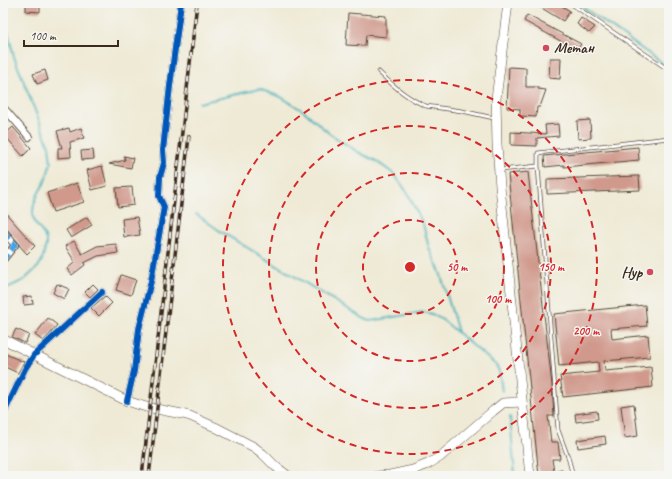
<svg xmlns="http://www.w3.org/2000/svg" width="672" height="479" font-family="Caveat,sans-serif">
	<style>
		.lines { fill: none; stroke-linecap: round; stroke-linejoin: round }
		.stream { stroke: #3daeb6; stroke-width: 2 }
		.building { fill: #d0998c }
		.lane-casing { stroke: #564739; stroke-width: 4.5 }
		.street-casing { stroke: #564739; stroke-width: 8 }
		.secondary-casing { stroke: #564739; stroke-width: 10 }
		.lane { stroke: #fff; stroke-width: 3 }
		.street { stroke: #fff; stroke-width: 6 }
		.secondary { stroke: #fff; stroke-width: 9 }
		.rail-casing { stroke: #3b2a1e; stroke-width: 3.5 }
		.rail { stroke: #f6f6f2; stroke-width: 2; stroke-dasharray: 6; stroke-linecap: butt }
		.quiet { stroke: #3fa3ea; stroke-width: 5; stroke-dasharray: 10 5; stroke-linecap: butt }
		.cycleway-casing { stroke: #f6f6f2; stroke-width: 8 }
		.cycleway { stroke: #0057b8; stroke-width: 6 }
		.ring { fill: none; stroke: #d62828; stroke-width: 2; stroke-dasharray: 7 5 }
		.poi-dot { fill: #d1495b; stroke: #f6f6f2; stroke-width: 1.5 }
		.labels { text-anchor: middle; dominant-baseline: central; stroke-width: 3; stroke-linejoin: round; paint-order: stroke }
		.poi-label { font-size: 16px; font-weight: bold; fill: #3b2a1e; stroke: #f6f6f2; text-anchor: start }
		.centre { fill: #d62828; stroke: #f6f6f2; stroke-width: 2 }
		.ring-label { font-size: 12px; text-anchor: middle; font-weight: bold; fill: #d62828; stroke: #f6f6f2; stroke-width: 3; stroke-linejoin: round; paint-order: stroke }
	</style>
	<rect width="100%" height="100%" fill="#f6f6f2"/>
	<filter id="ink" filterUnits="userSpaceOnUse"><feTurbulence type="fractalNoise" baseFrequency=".025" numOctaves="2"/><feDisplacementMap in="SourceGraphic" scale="8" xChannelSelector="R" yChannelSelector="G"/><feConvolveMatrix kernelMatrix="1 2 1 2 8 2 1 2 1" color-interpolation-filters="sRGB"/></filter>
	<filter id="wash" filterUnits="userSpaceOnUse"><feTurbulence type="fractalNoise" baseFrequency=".012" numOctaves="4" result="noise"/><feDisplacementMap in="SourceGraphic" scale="16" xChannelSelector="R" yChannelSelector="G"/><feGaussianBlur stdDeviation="0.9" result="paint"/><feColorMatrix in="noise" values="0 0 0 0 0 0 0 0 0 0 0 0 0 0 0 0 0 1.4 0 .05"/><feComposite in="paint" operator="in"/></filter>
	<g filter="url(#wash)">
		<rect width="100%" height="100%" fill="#efead5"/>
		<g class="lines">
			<path class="stream" d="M577 3 669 68
				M3 12 14 57 49 146 51 163 44 184 39 192 34 204 33 211V217L36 224 44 235 46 240V245L42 260 38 267 24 280 3 290
				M199 103 259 89 281 97 305 112 330 134 358 152 376 161 394 174 407 192 423 224 429 248 440 272 458 332
				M196 214 220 231 363 318 370 321 424 312 432 314 444 321 496 365 499 371 502 391
				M510 417 515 476"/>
		</g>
		<g id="blocks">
			<path class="building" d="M26 3H40V12L26 11Z
				M542 3H557L570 11 563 21 540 7Z
				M348 13 386 16V37L366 35 365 46 346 45Z
				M527 15 581 44 577 50 524 21Z
				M581 18 595 27 589 33 577 24Z
				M550 58H561L560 79 549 78Z
				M509 67 526 68V87H538V89L546 90 540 107H537L536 117 520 116V109L507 108Z
				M45 70 48 80 37 84 33 74Z
				M590 120 591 138 578 139 577 121Z
				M558 124 559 136 537 138V146L511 145V132L546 134 545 125Z
				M13 127 31 148 23 156 4 135Z
				M69 128 70 132 81 128 84 138 70 142 71 157 58 158V148H62L57 131Z
				M638 147 639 160 564 167V165L545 167 544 156Z
				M93 150 94 159 82 160 81 151Z
				M124 156 133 158 131 168 109 164 125 160Z
				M102 166 107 186 92 190 87 170Z
				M528 172 552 385 554 416H548L551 442H558L560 459H552L554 472 562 470V476H539L508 174Z
				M639 176 640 190 547 194V179Z
				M77 183 84 202 53 212 47 193Z
				M132 187 134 205 118 207 116 188Z
				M3 210 35 246 27 254 19 245 18 242 6 228 3 226Z
				M87 217 92 225 71 238 66 230Z
				M137 217 140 235 124 237 122 219Z
				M74 241 82 254 97 246 116 244 118 253 98 256 84 263 85 265 72 275 67 269 75 262 65 246Z
				M121 275 136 280 131 295 116 290Z
				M57 284 69 289 64 299 53 293Z
				M93 284 98 289 90 297 85 292Z
				M32 296 33 304 24 305 23 297Z
				M105 296 112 303 99 316 91 308Z
				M645 305 647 326 611 329 612 339 648 335 650 357 604 361 605 371 651 367 653 387 563 397 560 376 599 372 598 362 559 366 554 314Z
				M48 318 57 325 50 334 43 341 35 335Z
				M16 329 29 335 25 343 12 337Z
				M3 353 24 362 18 373 3 366Z
				M634 404 638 436 625 438 621 406Z
				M597 411 598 419 576 422 575 414Z
				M605 436 606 444 578 448 577 440Z"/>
		</g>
	</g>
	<g filter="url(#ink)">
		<use href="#blocks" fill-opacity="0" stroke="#564739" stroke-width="1"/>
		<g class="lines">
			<g class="lane-casing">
				<path id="lane" d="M570 3 669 70
					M379 72C392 85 408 99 426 106L462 111 494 118
					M501 170 538 166
					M573 476 568 457 558 430 538 166V153L669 138"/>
			</g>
			<g class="street-casing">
				<path id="street" d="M3 107 29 137
					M3 231 15 245 3 260
					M127 401 134 371 139 329 151 281 164 207 159 196 160 177 164 163 163 150 170 86 181 3
					M3 415 25 369 34 355 102 292"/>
			</g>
			<g class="secondary-casing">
				<path id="secondary" d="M508 3 496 99 497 144 500 187 530 476
					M3 339 127 401 146 407 182 414 190 416 215 427 254 447 263 454 275 466 288 476
					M377 476 390 475 413 470 428 464 440 457 493 411 503 403 522 402"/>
			</g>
			<use href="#lane" class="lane"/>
			<use href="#street" class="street"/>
			<use href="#secondary" class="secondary"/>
			<g class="rail-casing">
				<path id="rail" d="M142 476 197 3
					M149 476 189 136"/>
			</g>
			<use href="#rail" class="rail"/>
			<path class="quiet" d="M3 231 15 245 3 260"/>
			<g class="cycleway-casing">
				<path id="cycleway" d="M127 401 134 371 139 329 151 281 164 207 159 196 160 177 164 163 163 150 170 86 181 3
					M3 415 25 369 34 355 102 292"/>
			</g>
			<use href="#cycleway" class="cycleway"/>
		</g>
	</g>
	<g class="ring">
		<circle cx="410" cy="267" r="47"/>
		<circle cx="410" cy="267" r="94"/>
		<circle cx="410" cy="267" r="141"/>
		<circle cx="410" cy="267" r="187"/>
	</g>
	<g class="poi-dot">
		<circle cx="546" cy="48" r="4"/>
		<circle cx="650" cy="272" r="4"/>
	</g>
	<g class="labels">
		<g class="poi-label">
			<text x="554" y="48">Метан</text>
			<text x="642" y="272" text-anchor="end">Нур</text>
		</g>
	</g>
	<circle cx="410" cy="267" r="6" class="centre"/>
	<g class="ring-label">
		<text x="457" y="271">50 m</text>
		<text x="551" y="271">150 m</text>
		<text x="498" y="303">100 m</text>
		<text x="586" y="335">200 m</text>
	</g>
	<rect width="672" height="479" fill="none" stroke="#f6f6f2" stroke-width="16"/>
	<path d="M24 40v6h94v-6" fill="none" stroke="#3b2a1e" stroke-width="2"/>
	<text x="30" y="40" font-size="12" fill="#3b2a1e" stroke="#f6f6f2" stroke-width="3" paint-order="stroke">100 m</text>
</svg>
